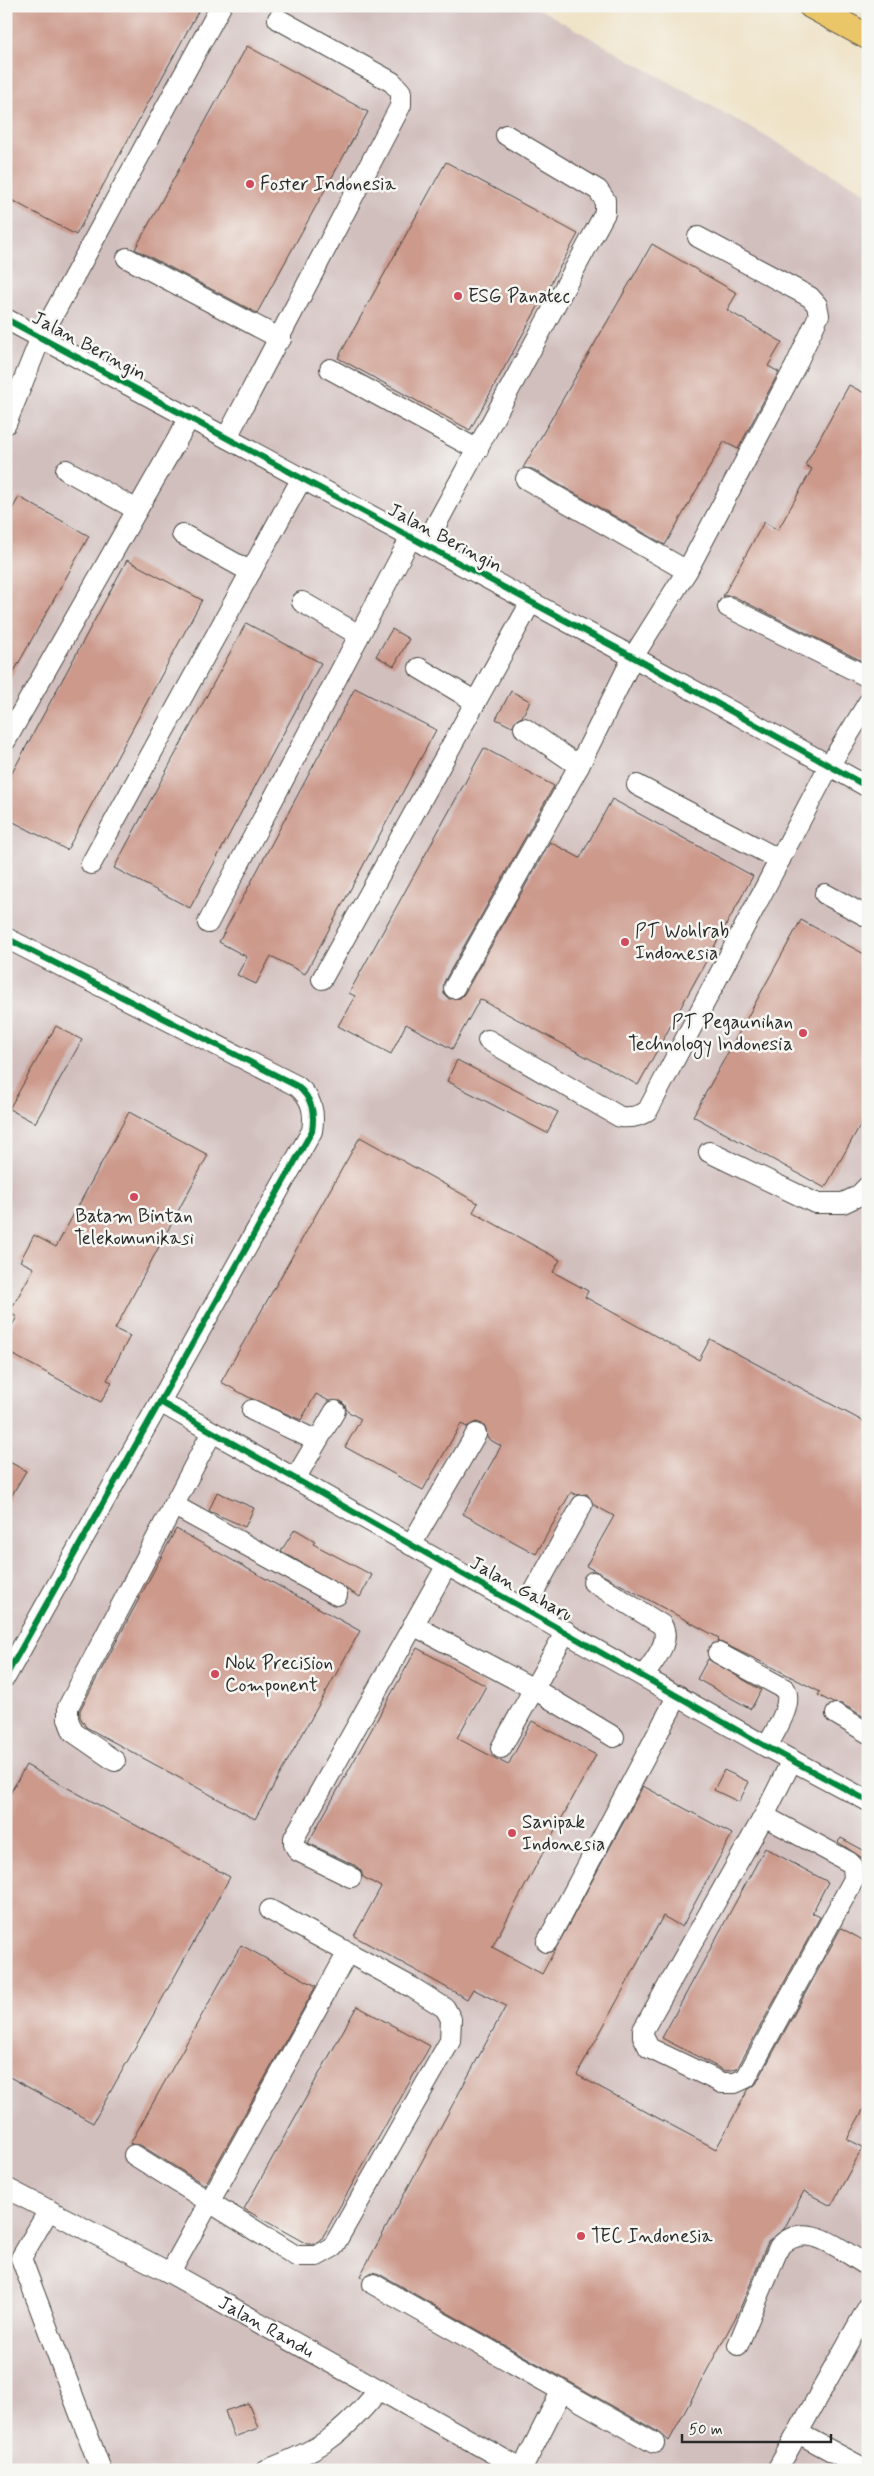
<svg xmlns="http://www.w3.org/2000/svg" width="874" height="2476" font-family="Mynerve,sans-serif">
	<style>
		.industrial { fill: #d1bfbe }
		.building { fill: #cc998b }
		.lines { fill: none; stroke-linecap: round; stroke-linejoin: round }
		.minor-casing { stroke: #484642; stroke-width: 22 }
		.major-casing { stroke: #484642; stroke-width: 27 }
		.minor { stroke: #fff; stroke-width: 20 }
		.major { stroke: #ebc669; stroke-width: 25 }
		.cycleway-casing { stroke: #f6f6f2; stroke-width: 9 }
		.cycleway { stroke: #00873e; stroke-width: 6 }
		.poi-dot { fill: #d1495b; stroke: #f6f6f2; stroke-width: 2 }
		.labels { text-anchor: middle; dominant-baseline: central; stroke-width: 5; stroke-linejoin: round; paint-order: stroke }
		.poi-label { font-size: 19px; fill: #2b2b2b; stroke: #f6f6f2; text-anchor: start }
		.street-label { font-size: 19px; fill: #2b2b2b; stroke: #f6f6f2 }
	</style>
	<rect width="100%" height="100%" fill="#f6f6f2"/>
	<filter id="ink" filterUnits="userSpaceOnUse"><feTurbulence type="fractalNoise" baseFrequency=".02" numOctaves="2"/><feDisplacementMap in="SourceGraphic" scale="10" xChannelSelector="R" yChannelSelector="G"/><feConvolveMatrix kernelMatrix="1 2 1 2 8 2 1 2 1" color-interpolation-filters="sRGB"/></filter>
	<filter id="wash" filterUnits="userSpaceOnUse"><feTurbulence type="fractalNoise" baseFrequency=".0096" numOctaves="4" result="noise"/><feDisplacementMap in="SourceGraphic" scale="20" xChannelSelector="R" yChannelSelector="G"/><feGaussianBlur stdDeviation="1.12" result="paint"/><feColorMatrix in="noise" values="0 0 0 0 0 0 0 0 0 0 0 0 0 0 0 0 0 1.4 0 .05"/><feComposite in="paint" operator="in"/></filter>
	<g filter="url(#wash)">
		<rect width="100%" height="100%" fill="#efe2c6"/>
		<path class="industrial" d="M6 6H534L868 194V2470H6Z"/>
		<g id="blocks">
			<path class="building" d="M6 6H201L76 235 6 197Z
				M247 46 368 112 257 313 135 249Z
				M446 162 578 234 470 430 338 358Z
				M652 244 737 293 727 310 782 342 768 366 779 372 738 449 724 442 665 545 532 469 523 468Z
				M849 385 868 395V664L733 596H723L764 522 778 530 812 469 805 465Z
				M19 497 89 536 6 686V520Z
				M127 560 202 600 67 850 6 818V784Z
				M246 623 321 663 190 908 114 868Z
				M392 629 409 639 394 666 376 656Z
				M355 688 436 730 305 974 271 956 256 984 237 975 247 957 219 942Z
				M511 691 530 701 522 717 515 721 512 727 496 719Z
				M484 748 554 786 444 982V994L449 999 460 998 464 994 550 842 580 858 612 799 753 876 638 1085 480 999 452 1049 406 1024 391 1054 338 1026 355 996 349 993Z
				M801 920 868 956V1111L825 1188 693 1116Z
				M56 1026 82 1040 35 1123 9 1109Z
				M457 1060 558 1112 547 1133 447 1081Z
				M129 1112 208 1155 115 1329 130 1336 107 1380 112 1382 101 1402 6 1351V1335L17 1317 9 1313 34 1268 20 1261 34 1235 56 1247Z
				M360 1137 478 1203 473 1212 560 1260 553 1272 588 1291 585 1297 699 1360 710 1339 868 1424V1719L842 1704 833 1703 818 1695 820 1692 774 1668 718 1641 719 1638 586 1566 614 1516 594 1505 587 1494 576 1495 571 1492 536 1554 463 1514 501 1446 487 1438 486 1429 482 1424 476 1422 467 1427 461 1424 423 1490 345 1447 361 1419 347 1411 345 1405 341 1401H329L316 1394 301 1420 250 1398 221 1382Z
				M6 1460 26 1471 6 1505Z
				M217 1492 254 1508 245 1527 209 1511Z
				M176 1529 360 1631 255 1819 86 1727 80 1717V1710Z
				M295 1529 315 1541 313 1544 372 1575 360 1597 281 1551Z
				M417 1648 486 1686 457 1738 508 1765 532 1721 596 1755 492 1947 542 1974 643 1786 732 1834 682 1927 663 1916 577 2075 716 2149 748 2090 756 2084 841 1928 868 1943V2101L847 2139 863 2147 831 2206 804 2191 784 2229 768 2242 739 2311 669 2441 660 2433 379 2274 372 2272 363 2278 360 2276 506 2006 473 1989 467 1999 354 1936 381 1887 363 1877 361 1871 356 1866 308 1843Z
				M708 1659 761 1690 751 1709 697 1679Z
				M26 1765 230 1877 93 2123 6 2075V1801Z
				M724 1770 749 1782 739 1802 714 1790Z
				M841 1838 865 1851 862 1858 838 1842Z
				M765 1848 828 1882 812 1913 820 1917 737 2069 725 2071 662 2038Z
				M241 1945 316 1986 205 2185 140 2145 130 2144Z
				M357 2006 430 2046 321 2240 314 2244H307L244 2209Z
				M248 2403 258 2428 234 2437 225 2411Z"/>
		</g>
	</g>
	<g filter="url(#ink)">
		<use href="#blocks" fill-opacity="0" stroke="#484642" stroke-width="1"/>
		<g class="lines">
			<g class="minor-casing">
				<g id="minor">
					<path d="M127 258 281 339"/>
					<path d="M6 319 633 657 868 787"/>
					<path d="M330 369 478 450"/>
					<path d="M6 424 41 337 221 6"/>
					<path d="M227 437 401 105V92L392 82 278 19"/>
					<path d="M66 470 137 510"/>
					<path d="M526 479 687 571"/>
					<path d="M182 534 251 572"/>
					<path d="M425 545 605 213V200L598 190 506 135"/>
					<path d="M302 602 359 635"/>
					<path d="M728 607 868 677"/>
					<path d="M419 668 476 702"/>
					<path d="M524 728 579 766"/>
					<path d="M6 740 190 417"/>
					<path d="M637 785 780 860"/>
					<path d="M91 864 302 478"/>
					<path d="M825 894 868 917"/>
					<path d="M208 923 411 537"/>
					<path d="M6 938 297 1086C312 1098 315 1112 312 1131L6 1676"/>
					<path d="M322 979 531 602"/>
					<path d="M454 988 579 766 633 657 687 571 795 367 819 315 817 305 810 297 698 237"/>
					<path d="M488 1040 620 1117C630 1118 640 1117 648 1110L829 766 868 703"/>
					<path d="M709 1152 815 1203H843L858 1196 868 1186"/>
					<path d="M160 1402 767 1747 868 1801"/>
					<path d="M252 1410 317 1441"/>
					<path d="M295 1479 335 1411"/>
					<path d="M173 1505 337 1595"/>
					<path d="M411 1545 476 1434"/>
					<path d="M593 1582 662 1625C672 1642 653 1661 644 1676"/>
					<path d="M525 1608 582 1505"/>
					<path d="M413 1625 534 1689 614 1737"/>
					<path d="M718 1653 785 1689C794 1705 774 1732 767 1747"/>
					<path d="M836 1714 868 1733"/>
					<path d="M501 1748 566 1631"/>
					<path d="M115 1761 73 1732 68 1719V1707L212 1432"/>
					<path d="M764 1816 849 1862 853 1866 854 1879 746 2078 735 2083H722L649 2048 643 2036V2030L764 1816 792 1760"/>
					<path d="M351 1877 298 1851 294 1844V1838L447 1565"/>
					<path d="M547 1942 678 1695"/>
					<path d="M134 2155 296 2256H317L333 2247 450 2041 451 2019 445 2008 413 1988 270 1910"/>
					<path id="s1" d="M6 2188 170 2273 523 2470"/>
					<path d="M49 2210 21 2258 101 2470"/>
					<path d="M170 2273 348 1952"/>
					<path d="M373 2284 654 2443"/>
					<path d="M738 2345 779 2247C807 2218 840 2250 868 2266"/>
					<path d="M798 2433 867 2470"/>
					<path d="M522 2469 561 2392"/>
					<path d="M266 2470C321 2449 341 2436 378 2391"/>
					<path d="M777 2470 868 2307"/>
				</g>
			</g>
			<g class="major-casing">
				<path id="major" d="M811 6 868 37"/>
			</g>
			<use href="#minor" class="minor"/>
			<use href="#major" class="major"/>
			<g class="cycleway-casing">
				<path id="cycleway" d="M6 319 633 657 868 787
					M6 938 297 1086C312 1098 315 1112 312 1131L6 1676
					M160 1402 767 1747 868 1801"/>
			</g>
			<use href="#cycleway" class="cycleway"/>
		</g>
	</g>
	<g class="poi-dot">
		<circle cx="250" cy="184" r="5"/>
		<circle cx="458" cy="296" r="5"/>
		<circle cx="625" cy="942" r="5"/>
		<circle cx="803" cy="1033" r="5"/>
		<circle cx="134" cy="1197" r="5"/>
		<circle cx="215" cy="1674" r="5"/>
		<circle cx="512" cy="1833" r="5"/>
		<circle cx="581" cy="2236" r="5"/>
	</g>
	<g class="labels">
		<g class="poi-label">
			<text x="260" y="184">Foster Indonesia</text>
			<text x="468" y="296">ESG Panatec</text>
			<text x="635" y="931">PT Wohlrab<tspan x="635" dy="22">Indonesia</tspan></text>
			<text x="793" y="1022" text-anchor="end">PT Pegaunihan<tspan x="793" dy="22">Technology Indonesia</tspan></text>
			<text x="134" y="1216" text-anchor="middle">Batam Bintan<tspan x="134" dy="22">Telekomunikasi</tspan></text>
			<text x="225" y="1663">Nok Precision<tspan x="225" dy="22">Component</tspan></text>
			<text x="522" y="1822">Sanipak<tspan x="522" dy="22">Indonesia</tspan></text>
			<text x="591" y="2236">TEC Indonesia</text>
		</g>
		<g class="street-label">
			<text transform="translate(89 346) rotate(28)">Jalan Beringin</text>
			<text transform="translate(445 538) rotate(28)">Jalan Beringin</text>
			<text transform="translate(521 1589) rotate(29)">Jalan Gaharu</text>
			<text stroke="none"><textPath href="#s1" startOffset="295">Jalan Randu</textPath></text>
		</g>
	</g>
	<rect width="874" height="2476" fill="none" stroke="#f6f6f2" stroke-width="25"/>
	<path d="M682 2434v8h149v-8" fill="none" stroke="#2b2b2b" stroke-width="2.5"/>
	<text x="689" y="2434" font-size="15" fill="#2b2b2b" stroke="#f6f6f2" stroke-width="4" paint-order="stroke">50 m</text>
</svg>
